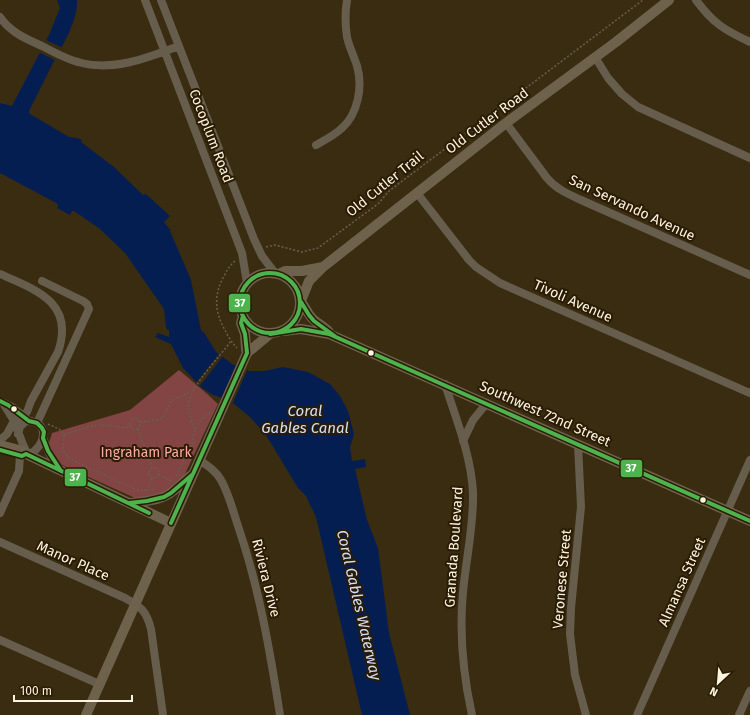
<svg xmlns="http://www.w3.org/2000/svg" width="750" height="715" font-family="'Fira Sans',sans-serif">
	<style>
		.green { fill: #834543 }
		.water { fill: #051e51 }
		.pier { fill: #392c11 }
		.lines { fill: none; stroke-linecap: round; stroke-linejoin: round }
		.path { stroke: #685f4f; stroke-width: 1.5; stroke-dasharray: 2 2; stroke-linecap: butt }
		.minor { stroke: #675d4d; stroke-width: 8 }
		.major { stroke: #6f624c; stroke-width: 10 }
		.bus-1-casing { stroke: #2a1c03; stroke-width: 7 }
		.bus-1 { stroke: #4db34d; stroke-width: 4 }
		.bus-dot { fill: #fef3e0; stroke: #2a1c03; stroke-width: 1.5 }
		.labels { text-anchor: middle; dominant-baseline: central; stroke-width: 4; stroke-linejoin: round; paint-order: stroke }
		.street-label { font-size: 14px; fill: #fef3e0; stroke: #2a1c03 }
		.park-label { font-size: 14px; fill: #fea8a7; stroke: #2a1c03 }
		.water-label { font-size: 15px; font-style: italic; fill: #d3e1f8; stroke: #2a1c03 }
		.line-badge { stroke: #2a1c03; stroke-width: 1.5 }
		.badge-label { font-size: 11px; text-anchor: middle; font-weight: bold; fill: #fff }
	</style>
	<rect width="100%" height="100%" fill="#392c11"/>
	<path class="green" d="M179 370 205 392 218 404 185 474 177 484 161 495 135 498 62 465 54 454 49 443 52 433 130 410Z"/>
	<path class="water" d="M57 0H77C78 23 60 49 50 69 43 83 36 97 29 111L30 114 69 137 77 138 82 140 81 142 114 167 143 195 146 194 170 216 164 222 171 231H170L191 280 201 330 205 334 216 352 232 364 249 371H264L283 367 308 372 330 384 340 396 348 411 354 434 350 447 352 461 365 459 366 467 355 469 367 520 378 548 389 633 410 715H362L316 517 306 496 298 488 266 435 250 417 234 404 220 397 213 395 202 388 183 368 171 344 155 337 158 333 169 337V330H167L166 327 164 309 125 253 100 229 74 211H72L70 215 57 208 58 204 0 173V103L12 106 49 35 60 8Z"/>
	<path class="pier" d="M44 39 63 48 57 61 38 52Z
		M220 353 223 356 199 387 195 384Z
		M237 364 248 368 232 405 221 399Z"/>
	<g class="lines">
		<path class="path" d="M266 247 275 245 302 252 318 248 378 204 389 191 643 0
			M235 261C230 265 227 270 224 276 214 294 214 311 225 330 228 336 232 343 237 348
			M130 424a5 5 0 1 1 10 0a5 5 0 1 1-10 0Z
			M140 422 162 419 170 403 173 400 191 392
			M48 424 59 429 64 434 63 450 69 458 74 461 135 489 143 491 156 489
			M138 429 152 468
			M195 429C193 422 188 415 188 408 187 389 220 357 231 341
			M64 435C72 431 97 424 105 425 115 425 121 430 131 426
			M149 473a5 5 0 1 1 10 0a5 5 0 1 1-10 0Z
			M159 475 172 481
			M176 476 192 443 195 429 203 418 211 411
			M146 491 152 478"/>
		<path class="minor" d="M145 0 242 253 247 283
			M161 0 254 239 262 256 275 273
			M696 0C713 23 724 30 750 42
			M0 17C10 32 26 39 42 46 54 52 66 59 78 62 112 72 148 58 179 46
			M595 57 608 78 622 94 638 107 750 158
			M506 123 547 178C556 189 568 194 581 200L750 275
			M316 145C325 140 335 135 342 128 358 114 363 86 357 66 354 56 349 47 347 37 345 24 345 12 347 0
			M417 193 469 260 476 267 500 283 750 393
			M0 274C37 290 75 303 58 352L31 401 27 412 14 421 7 434 0 440
			M445 384C456 419 471 455 473 492 474 525 466 559 463 592 459 634 463 674 472 715
			M3 403 14 421C19 433 22 444 28 455 45 448 52 420 26 421L20 427 18 434
			M4 403 12 407 26 418
			M37 423 89 309 87 304 83 301 42 281
			M43 438 50 455 60 470
			M463 441 473 420 487 403
			M578 444 581 507 571 608 570 634 575 675 586 715
			M199 460C208 466 216 471 221 480 229 494 233 511 238 526 259 587 270 651 280 715
			M0 513 19 471 20 455
			M0 542 125 598C141 607 146 610 151 629L163 715
			M0 640 99 684
			M637 715 750 460
			M739 715 750 691"/>
		<path class="major" d="M240 303a30 30 0 1 1 60 0a30 30 0 1 1-60 0Z
			M279 274 285 271H302L323 267
			M301 301 309 281 323 267 506 123 616 42 669 0
			M301 302C306 307 307 314 313 319 318 324 325 327 329 332
			M243 316 241 323 245 334 246 349 247 353
			M284 331 301 329 329 334 750 521
			M0 445 23 451 26 454 171 523
			M130 503C145 501 161 501 173 491 179 487 184 481 190 476
			M86 715 247 353 270 334"/>
		<g class="bus-1-casing">
			<path id="bus-1" d="M240 303a30 30 0 1 1 60 0a30 30 0 1 1-60 0Z
				M301 302 309 315 314 321 336 337
				M270 334 301 329 329 334 750 521
				M0 401 8 405 29 421 37 423 42 428 44 432 43 438 48 451 61 471
				M0 450 22 456 26 454 149 513
				M129 503 147 501 164 497 171 493 193 474 247 353 245 334 241 323 243 316
				M171 523 192 476"/>
		</g>
		<use href="#bus-1" class="bus-1"/>
	</g>
	<g class="bus-dot">
		<circle cx="371" cy="353" r="3.5"/>
		<circle cx="14" cy="409" r="3.5"/>
		<circle cx="703" cy="500" r="3.5"/>
	</g>
	<g class="labels">
		<g class="street-label">
			<text transform="translate(487 121) rotate(-37)">Old Cutler Road</text>
			<text transform="translate(211 136) rotate(69)">Cocoplum Road</text>
			<text transform="translate(385 184) rotate(-39)">Old Cutler Trail</text>
			<text transform="translate(632 208) rotate(25)">San Servando Avenue</text>
			<text transform="translate(573 301) rotate(24)">Tivoli Avenue</text>
			<text transform="translate(545 414) rotate(24)">Southwest 72nd Street</text>
			<text transform="translate(454 547) rotate(-86)">Granada Boulevard</text>
			<text transform="translate(73 561) rotate(24)">Manor Place</text>
			<text transform="translate(266 578) rotate(76)">Riviera Drive</text>
			<text transform="translate(562 579) rotate(-85)">Veronese Street</text>
			<text transform="translate(682 582) rotate(-66)">Almansa Street</text>
		</g>
		<g class="park-label">
			<text x="146" y="452">Ingraham Park</text>
		</g>
		<g class="water-label">
			<text x="305" y="411">Coral<tspan x="305" dy="17">Gables Canal</tspan></text>
			<text transform="translate(359 605) rotate(77)">Coral Gables Waterway</text>
		</g>
	</g>
	<g class="line-badge">
		<rect x="228" y="293" width="23" height="20" rx="4" fill="#4db34d"/>
		<rect x="620" y="459" width="23" height="19" rx="4" fill="#4db34d"/>
		<rect x="64" y="468" width="23" height="19" rx="4" fill="#4db34d"/>
	</g>
	<g class="badge-label">
		<text x="240" y="307">37</text>
		<text x="631" y="472">37</text>
		<text x="75" y="481">37</text>
	</g>
	<g transform="translate(718 683) rotate(206)" stroke="#2a1c03" stroke-width="3" paint-order="stroke">
	<path d="M0-3L7 15L0 10L-7 15Z" fill="#fef3e0"/>
	<text y="-6" font-size="11" font-weight="bold" text-anchor="middle" fill="#fef3e0">N</text>
	</g>
	<path d="M14 695v6h118v-6" fill="none" stroke="#fef3e0" stroke-width="2"/>
	<text x="20" y="695" font-size="12" fill="#fef3e0" stroke="#2a1c03" stroke-width="3" paint-order="stroke">100 m</text>
</svg>
